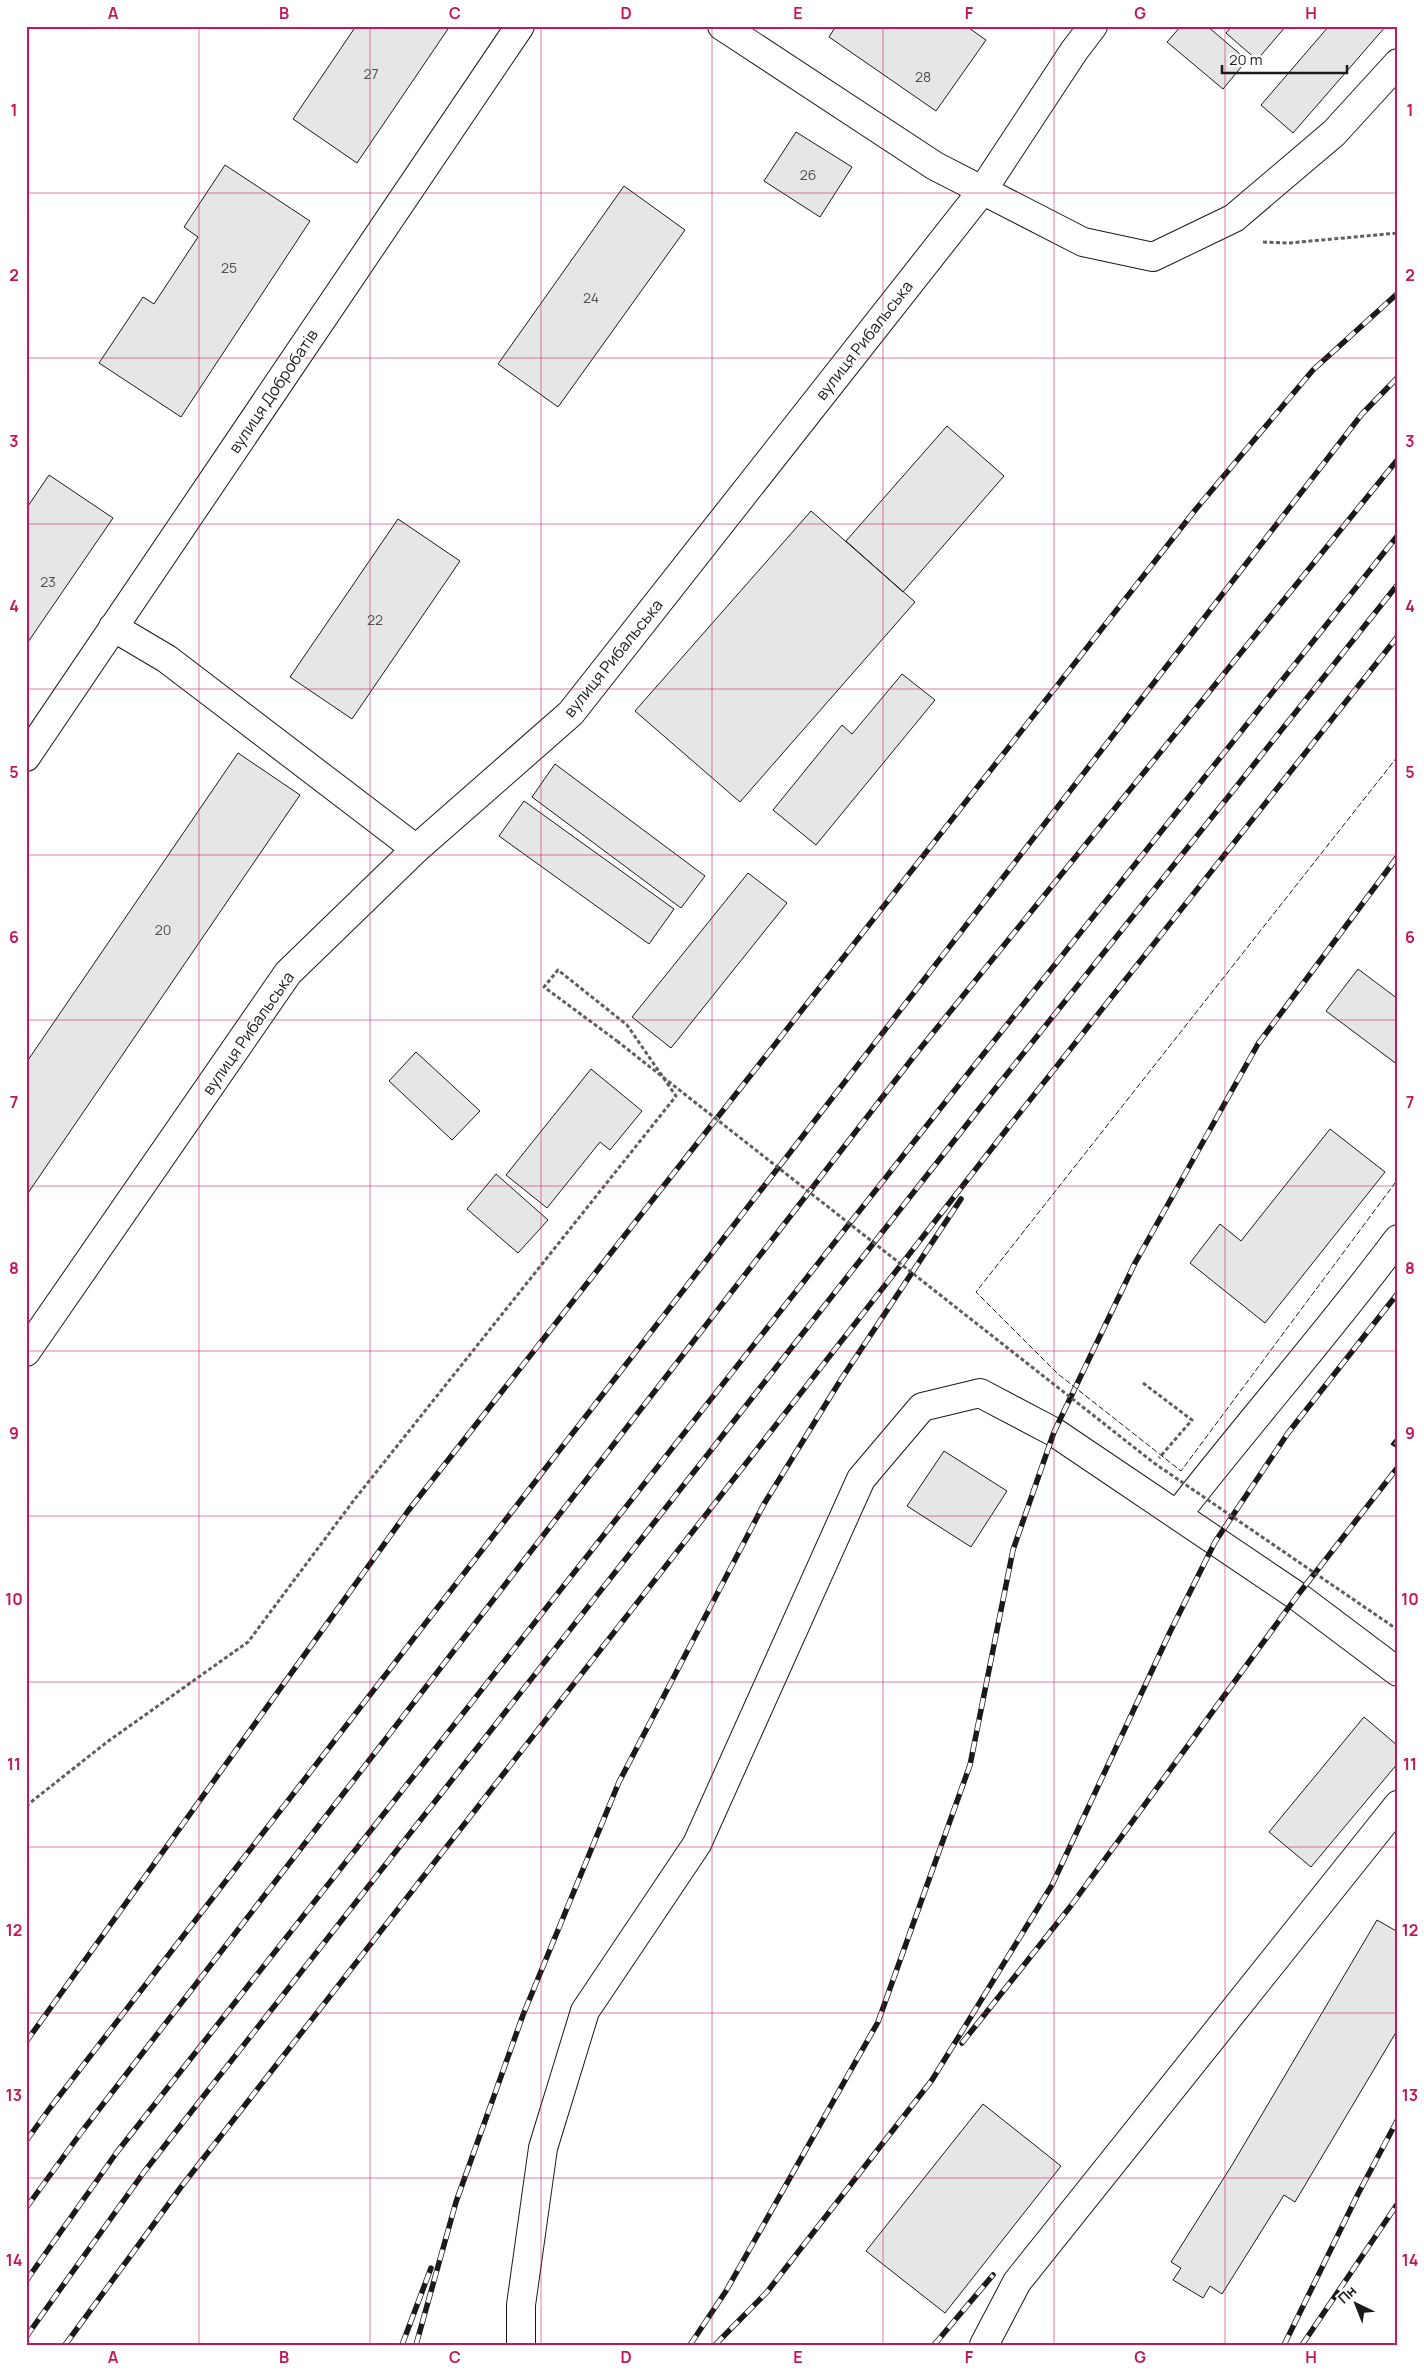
<svg xmlns="http://www.w3.org/2000/svg" width="1424" height="2371" font-family="Manrope,sans-serif">
	<style>
		.building { fill: #e6e6e6; stroke: #1a1a1a }
		.lines { fill: none; stroke-linecap: round; stroke-linejoin: round }
		.minor-casing { stroke: #1a1a1a; stroke-width: 30 }
		.path { stroke: #5f5f5f; stroke-width: 3; stroke-dasharray: 4 2.5; stroke-linecap: butt }
		.minor { stroke: #fff; stroke-width: 28 }
		.rail-casing { stroke: #1a1a1a; stroke-width: 5.5 }
		.rail { stroke: #fff; stroke-width: 4; stroke-dasharray: 11; stroke-linecap: butt }
		.path-bridge { stroke: #5f5f5f; stroke-width: 3; stroke-dasharray: 4 2.5; stroke-linecap: butt }
		.fence { stroke: #1a1a1a; stroke-width: 1; stroke-dasharray: 6 2.5; stroke-linecap: butt }
		.wall { stroke: #1a1a1a; stroke-width: 2.5 }
		.grid { fill: none; stroke: #c2185b; stroke-width: 1; stroke-opacity: 0.55 }
		.labels { text-anchor: middle; dominant-baseline: central; stroke-width: 4; stroke-linejoin: round; paint-order: stroke }
		.number-label { font-size: 14px; fill: #4d4d4d }
		.street-label { font-size: 16px; fill: #1a1a1a; stroke: #fff }
		.neatline { fill: none; stroke: #c2185b; stroke-width: 2 }
		.grid-label { font-size: 16px; text-anchor: middle; font-weight: bold; fill: #c2185b }
	</style>
	<rect width="100%" height="100%" fill="#fff"/>
	<path class="building" d="M356 26H450L357 163 293 119Z
		M836 26H966L986 40 936 111 829 37Z
		M1181 26H1207L1247 60 1223 89 1167 42Z
		M1232 26H1286L1257 60 1226 33Z
		M1329 26H1386L1293 133 1261 105Z
		M796 132 852 167 820 217 764 181Z
		M225 165 310 221 181 417 99 363 143 297 154 304 198 237 184 227Z
		M624 186 685 230 558 407 498 364Z
		M947 426 1004 476 903 592 846 541Z
		M49 475 113 518 26 645V509Z
		M811 511 915 602 740 802 635 711Z
		M398 519 460 561 352 719 290 677Z
		M902 674 935 700 816 845 773 810 842 725 852 734Z
		M238 753 300 795 26 1196V1063Z
		M555 764 705 876 681 908 532 797Z
		M524 801 674 909 649 944 499 836Z
		M748 873 787 903 671 1048 632 1017Z
		M1358 969 1398 999V1065L1326 1011Z
		M416 1052 480 1111 452 1140 389 1081Z
		M591 1069 642 1111 610 1150 600 1142 547 1208 506 1175Z
		M1330 1129 1385 1172 1265 1323 1190 1263 1220 1224 1241 1241Z
		M496 1174 548 1220 518 1253 467 1209Z
		M944 1451 1007 1491 971 1547 907 1506Z
		M1364 1717 1398 1746V1763L1311 1867 1269 1832Z
		M1377 1920 1398 1932V2029L1295 2202 1284 2195 1222 2294 1210 2286 1203 2298 1173 2280 1181 2268 1171 2262 1232 2165Z
		M983 2104 1061 2166 945 2313 866 2251Z"/>
	<g class="lines">
		<g class="minor-casing">
			<path id="minor" d="M722 26 935 166 1083 242 1153 257 1234 218 1334 133 1398 63
				M113 627 167 659 416 849
				M26 757 520 26
				M26 1352 288 973 416 849 571 713 982 191 1074 51 1093 26
				M1177 1515C1249 1422 1327 1334 1398 1239
				M521 2345V2305L543 2148 585 2011 697 1844 861 1479 922 1407 980 1393 1054 1432 1297 1596 1398 1672
				M984 2345 1017 2282 1398 1805"/>
		</g>
		<path class="path" d="M1263 242 1289 243 1398 233
			M1143 1383 1192 1420 1159 1458
			M26 1806 107 1742 248 1642 354 1500 676 1096 627 1025 558 970 544 987 617 1041"/>
		<use href="#minor" class="minor"/>
		<g class="rail-casing">
			<path id="rail" d="M26 2042 408 1511 1196 509 1313 370 1398 293
				M962 2043 1070 1907 1297 1596 1398 1467
				M26 2141 50 2108 1362 414 1398 377
				M26 2208 83 2130 915 1055 1398 459
				M26 2281 117 2152 958 1086 1398 535
				M26 2337 144 2172 979 1109 1398 584
				M65 2345 181 2187 1007 1129 1398 636
				M402 2345 431 2268
				M416 2345 456 2202 523 2015 619 1782 764 1504 840 1381 961 1199
				M690 2345 726 2291 878 2022 970 1765 1013 1550 1054 1432 1135 1263 1258 1044 1398 856
				M715 2345 767 2292 932 2080 1052 1885 1170 1632 1215 1542 1288 1433 1398 1293
				M934 2345 993 2275
				M1284 2345 1358 2194 1398 2119
				M1302 2345 1398 2203"/>
		</g>
		<use href="#rail" class="rail"/>
		<path class="path-bridge" d="M617 1041 1154 1463 1398 1630"/>
		<path class="fence" d="M1398 756 976 1292 1058 1374 1181 1471 1398 1179"/>
		<path class="wall" d="M1398 1437 1392 1444 1398 1448"/>
	</g>
	<path class="grid" d="M199 26V2345M370 26V2345M541 26V2345M712 26V2345M883 26V2345M1054 26V2345M1225 26V2345M26 193H1398M26 358H1398M26 524H1398M26 689H1398M26 855H1398M26 1020H1398M26 1186H1398M26 1351H1398M26 1516H1398M26 1682H1398M26 1847H1398M26 2013H1398M26 2178H1398"/>
	<g class="labels">
		<g class="number-label">
			<text x="371" y="73">27</text>
			<text x="923" y="76">28</text>
			<text x="808" y="174">26</text>
			<text x="229" y="267">25</text>
			<text x="591" y="297">24</text>
			<text x="48" y="581">23</text>
			<text x="375" y="619">22</text>
			<text x="163" y="929">20</text>
		</g>
		<g class="street-label">
			<text transform="translate(864 340) rotate(-52)">вулиця Рибальська</text>
			<text transform="translate(273 391) rotate(-56)">вулиця Добробатів</text>
			<text transform="translate(613 658) rotate(-51)">вулиця Рибальська</text>
			<text transform="translate(248 1033) rotate(-55)">вулиця Рибальська</text>
		</g>
	</g>
	<rect width="1424" height="2371" fill="none" stroke="#ffffff" stroke-width="55"/>
	<g transform="translate(1356 2304) rotate(317)" stroke="#ffffff" stroke-width="4" paint-order="stroke">
	<path d="M0-4L9 19L0 12L-9 19Z" fill="#1a1a1a"/>
	<text y="-8" font-size="14" font-weight="bold" text-anchor="middle" fill="#1a1a1a">Пн</text>
	</g>
	<path d="M1222 65v8h125v-8" fill="none" stroke="#1a1a1a" stroke-width="2.5"/>
	<text x="1229" y="65" font-size="15" fill="#1a1a1a" stroke="#ffffff" stroke-width="4" paint-order="stroke">20 m</text>
	<rect x="28" y="28" width="1368" height="2316" class="neatline"/>
	<g class="grid-label">
		<text x="113" y="19">A</text>
		<text x="284" y="19">B</text>
		<text x="455" y="19">C</text>
		<text x="626" y="19">D</text>
		<text x="798" y="19">E</text>
		<text x="969" y="19">F</text>
		<text x="1140" y="19">G</text>
		<text x="1311" y="19">H</text>
		<text x="14" y="116">1</text>
		<text x="1410" y="116">1</text>
		<text x="14" y="281">2</text>
		<text x="1410" y="281">2</text>
		<text x="14" y="447">3</text>
		<text x="1410" y="447">3</text>
		<text x="14" y="612">4</text>
		<text x="1410" y="612">4</text>
		<text x="14" y="778">5</text>
		<text x="1410" y="778">5</text>
		<text x="14" y="943">6</text>
		<text x="1410" y="943">6</text>
		<text x="14" y="1108">7</text>
		<text x="1410" y="1108">7</text>
		<text x="14" y="1274">8</text>
		<text x="1410" y="1274">8</text>
		<text x="14" y="1439">9</text>
		<text x="1410" y="1439">9</text>
		<text x="14" y="1605">10</text>
		<text x="1410" y="1605">10</text>
		<text x="14" y="1770">11</text>
		<text x="1410" y="1770">11</text>
		<text x="14" y="1936">12</text>
		<text x="1410" y="1936">12</text>
		<text x="14" y="2101">13</text>
		<text x="1410" y="2101">13</text>
		<text x="14" y="2266">14</text>
		<text x="1410" y="2266">14</text>
		<text x="113" y="2363">A</text>
		<text x="284" y="2363">B</text>
		<text x="455" y="2363">C</text>
		<text x="626" y="2363">D</text>
		<text x="798" y="2363">E</text>
		<text x="969" y="2363">F</text>
		<text x="1140" y="2363">G</text>
		<text x="1311" y="2363">H</text>
	</g>
</svg>
